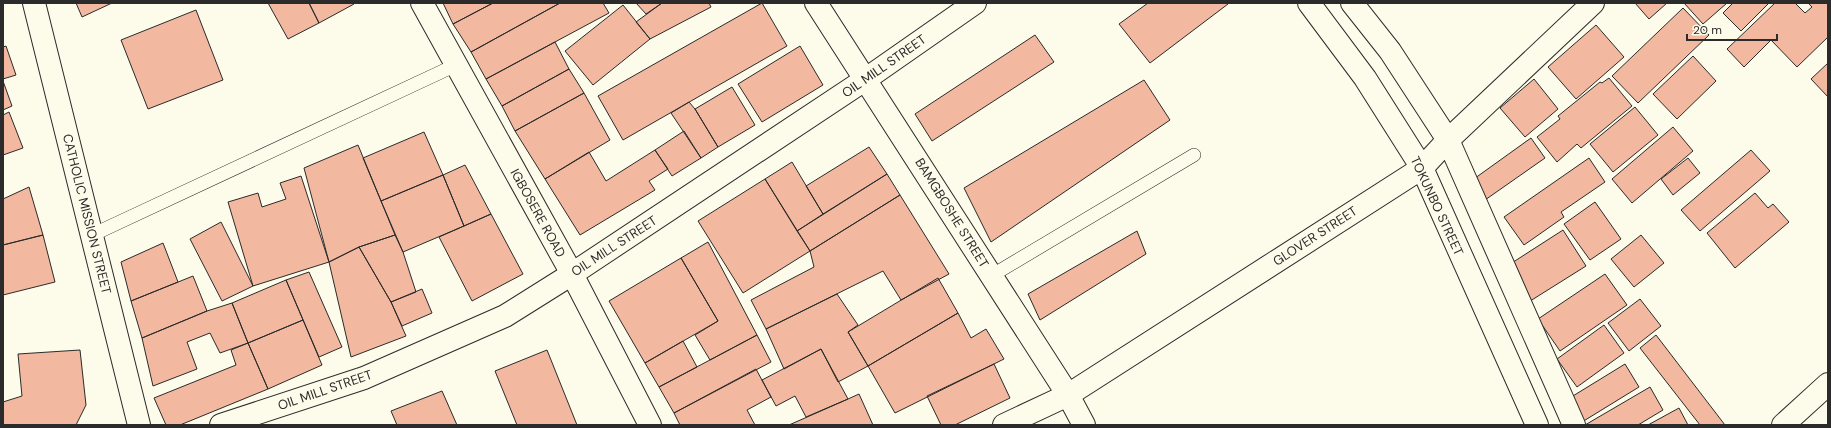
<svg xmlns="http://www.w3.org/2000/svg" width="1831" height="428" font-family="'DM Sans',sans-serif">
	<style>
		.building { fill: #f2b8a0; stroke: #2b2b2b }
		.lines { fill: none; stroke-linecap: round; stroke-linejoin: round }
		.lane-casing { stroke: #2b2b2b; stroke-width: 14 }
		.street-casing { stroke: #2b2b2b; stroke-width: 24 }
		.secondary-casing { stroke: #2b2b2b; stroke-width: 24 }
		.lane { stroke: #fdfbea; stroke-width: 13 }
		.street { stroke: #fdfbea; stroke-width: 22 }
		.secondary { stroke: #fdfbea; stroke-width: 22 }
		.labels { text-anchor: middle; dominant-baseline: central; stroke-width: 3; stroke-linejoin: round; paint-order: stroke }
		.street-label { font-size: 13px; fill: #2b2b2b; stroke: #fdfbea }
	</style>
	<rect width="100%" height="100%" fill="#fdfbea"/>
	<path class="building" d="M76 3H112L82 17Z
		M268 3H309L319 23 288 39Z
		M309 3H354V4L319 23Z
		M443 3H493L453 24Z
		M493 3H560L471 52 453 24Z
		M560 3H603L609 13 486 79 471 52Z
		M636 3H662L646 14Z
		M662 3H709L711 7 650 39 636 22Z
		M762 3 787 46 623 140 598 96Z
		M1148 3H1227L1228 4 1150 63 1119 24Z
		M1635 3H1667L1649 19Z
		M1684 3H1727L1703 24Z
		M1733 3H1769L1741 31 1723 13Z
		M1775 3H1795L1805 13 1812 7 1808 3H1828V37L1797 67 1771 40 1744 67 1727 49Z
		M623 5 650 39 593 85 565 51Z
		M1683 8 1709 35 1638 103 1612 76Z
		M196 10 223 80 148 109 121 40Z
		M1596 25 1624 57 1576 99 1548 67Z
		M1035 35 1054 62 932 141 915 114Z
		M555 42 569 69 502 106 486 79Z
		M6 46 16 75 3 79V47Z
		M800 46 823 85 762 122 738 84Z
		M1693 56 1716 81 1677 119 1653 94Z
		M1828 63V97L1811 79Z
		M569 69 584 93 515 131 502 106Z
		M1609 78 1632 106 1581 148 1577 144 1557 162 1537 137 1560 119 1558 116 1600 82 1602 83Z
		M1534 79 1558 109 1525 137 1500 108Z
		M1144 80 1170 120 991 242 964 188Z
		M3 81 12 106 3 110Z
		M732 87 755 125 718 147 695 109Z
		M584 93 610 140 545 179 515 131Z
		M689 102 695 109 718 147 701 158 671 113Z
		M1635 107 1658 135 1613 172 1590 144Z
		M9 112 23 148 3 155V115Z
		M1673 127 1693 151 1632 203 1612 179Z
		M684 131 701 158 672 176 655 150Z
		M424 132 443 175 381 201 363 158Z
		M1531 138 1545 158 1485 200 1471 181Z
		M358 145 395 235 359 247 329 262 304 168Z
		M869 147 887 174 823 214 806 186Z
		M655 150 668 169 649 181 655 190 580 235 545 179 589 152 606 181Z
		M1751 150 1770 171 1700 231 1681 210Z
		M1589 158 1605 182 1561 212 1564 217 1524 245 1504 217Z
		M1688 158 1700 173 1673 195 1661 179Z
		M792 162 823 214 797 231 765 179Z
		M465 165 491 214 464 226 443 175Z
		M887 174 900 195 810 251 797 231Z
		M443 175 464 226 403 252 381 201Z
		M301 176 329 262 253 286 228 202 258 193 262 207 286 199 280 183Z
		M765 179 810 251 743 293 698 221Z
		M29 187 43 235 3 245V199Z
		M1755 193 1768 208 1773 204 1789 222 1735 268 1707 233Z
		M900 195 949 274 901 300 883 271 766 329 751 300 814 267 810 251Z
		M1595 202 1621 239 1590 260 1564 224Z
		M491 214 523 274 472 301 439 237Z
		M221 222 253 286 222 301 190 239Z
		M1563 230 1586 266 1527 303 1504 268Z
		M1137 231 1146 254 1040 320 1028 294Z
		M43 235 55 282 3 295V245Z
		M395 235 403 252 416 292 391 302 359 247Z
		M1641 235 1664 263 1634 287 1611 259Z
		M708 242 757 335 710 360 695 335 718 321 681 258Z
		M163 243 178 282 131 301 121 262Z
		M359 247 391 302 406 336 351 357 329 262Z
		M681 258 718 321 645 363 609 301Z
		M309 272 342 347 319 357 286 280Z
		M1605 274 1627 305 1560 351 1538 319Z
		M193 276 207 311 142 338 131 301Z
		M938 278 958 313 868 366 848 332Z
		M286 280 303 320 248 343 232 303Z
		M422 289 432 313 402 326 391 302Z
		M837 294 858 325 848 332 868 366 838 382 821 349 784 369 766 329Z
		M1640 299 1661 326 1629 351 1608 323Z
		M232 303 248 343 220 353 210 333 187 342 197 369 153 386 142 338 207 311Z
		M958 313 971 338 986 329 1004 359 895 413 868 366Z
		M303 320 322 365 268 389 248 343Z
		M1604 325 1624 353 1577 387 1557 359Z
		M757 335 771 362 674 413 659 387Z
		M1656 335 1725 425H1700L1640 348Z
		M683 341 697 367 659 387 645 363Z
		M248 343 268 389 180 425H166L154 398 236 365 231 350Z
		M821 349 848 399 806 417 795 396 776 406 762 380Z
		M80 350 86 405 76 425H3V402L22 396 18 354Z
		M547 350 577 425H517L495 371Z
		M994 364 1010 398 955 425H941L927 396Z
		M1625 364 1639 387 1582 422 1568 399Z
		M756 369 771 397 747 410 755 425H680L674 413Z
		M1650 387 1663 410 1638 425H1585Z
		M442 391 457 425H397L391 411Z
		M859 394 873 425H789L848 399Z
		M1679 408 1688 425H1648Z"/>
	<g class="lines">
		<g class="lane-casing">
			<path id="lane" d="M92 235 456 65
				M991 276 1194 155"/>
		</g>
		<g class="street-casing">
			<path id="street" d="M34 3 139 425
				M1309 3 1365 78 1422 168 1537 425
				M1352 3 1390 51 1448 140 1574 425
				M221 425 364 378 505 316 572 274 866 79 975 3
				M1004 425 1068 395 1422 168 1448 140 1593 3
				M1783 425 1828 384"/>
		</g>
		<g class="secondary-casing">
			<path id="secondary" d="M422 3 572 274 650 425
				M816 3 1068 395 1084 425"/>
		</g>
		<use href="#lane" class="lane"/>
		<use href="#street" class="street"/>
		<use href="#secondary" class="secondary"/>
	</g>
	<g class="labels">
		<g class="street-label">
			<text transform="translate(884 66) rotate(-35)">OIL MILL STREET</text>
			<text transform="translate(1437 206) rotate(65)">TOKUNBO STREET</text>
			<text transform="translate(538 213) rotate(61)">IGBOSERE ROAD</text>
			<text transform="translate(952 213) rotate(58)">BAMGBOSHE STREET</text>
			<text transform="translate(87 214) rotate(76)">CATHOLIC MISSION STREET</text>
			<text transform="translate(1315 236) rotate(-33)">GLOVER STREET</text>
			<text transform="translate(614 246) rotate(-33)">OIL MILL STREET</text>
			<text transform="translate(325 390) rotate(-19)">OIL MILL STREET</text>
		</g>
	</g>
	<rect width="1831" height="428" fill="none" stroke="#2b2b2b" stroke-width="8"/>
	<path d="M1687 34v6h90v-6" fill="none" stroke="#2b2b2b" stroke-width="2"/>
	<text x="1693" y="34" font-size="12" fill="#2b2b2b" stroke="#fdfbea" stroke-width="3" paint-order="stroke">20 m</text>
</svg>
